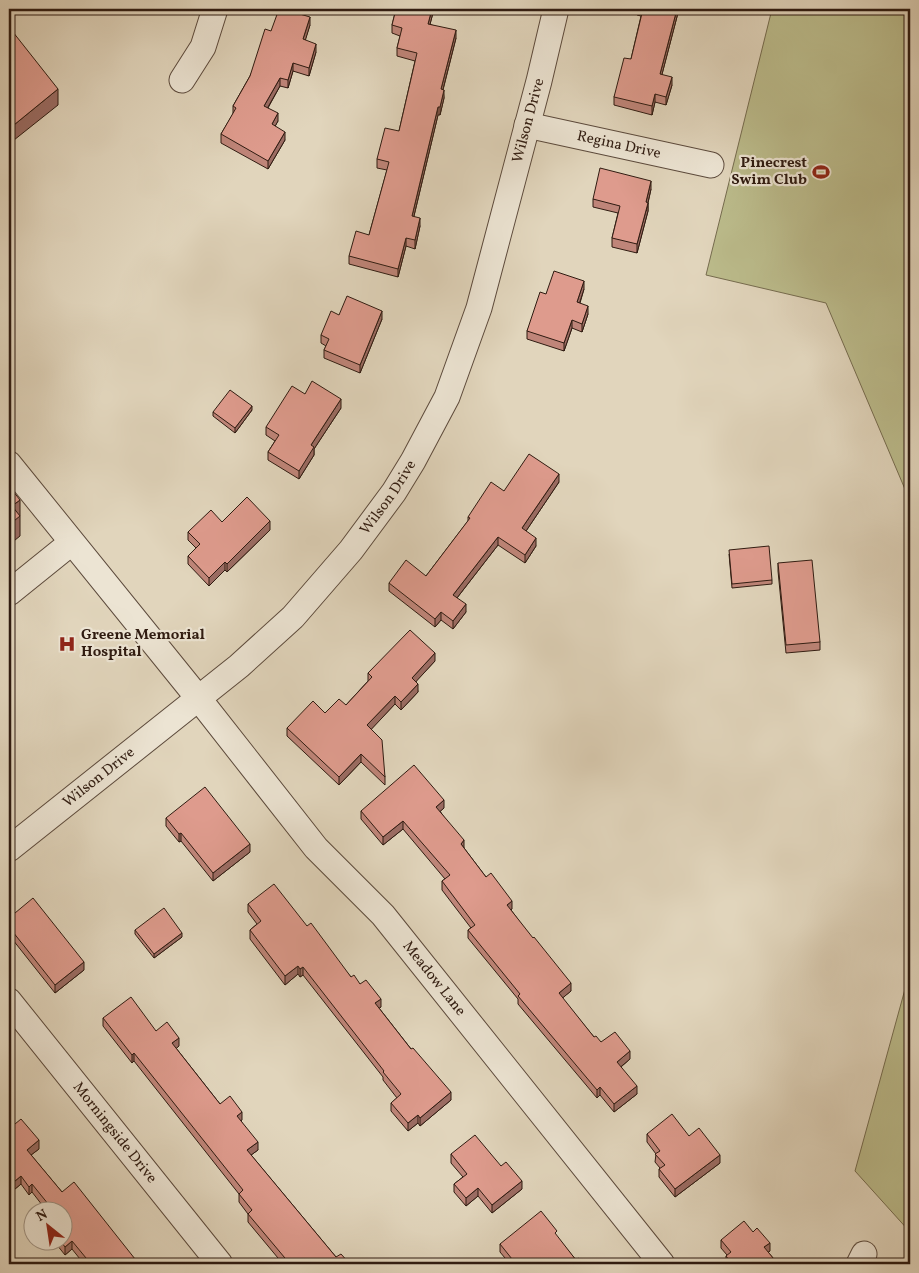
<svg xmlns="http://www.w3.org/2000/svg" width="919" height="1273" font-family="Vollkorn,serif">
	<style>
		.green { fill: #bbbb8b; stroke: #756b4e }
		.lines { fill: none; stroke-linecap: round; stroke-linejoin: round }
		.minor-casing { stroke: #5c4a3c; stroke-width: 27 }
		.minor { stroke: #ece4d3; stroke-width: 25 }
		.wall { fill: #bf8579; stroke: #2f1b11 }
		.shaded-wall { fill: #9b6c63; stroke: #2f1b11 }
		.building { fill: #de9b8d; stroke: #2f1b11 }
		.labels { text-anchor: middle; dominant-baseline: central; stroke-width: 4.5; stroke-linejoin: round; paint-order: stroke }
		.street-label { font-size: 15px; fill: #2f1b11; stroke: #ece4d3 }
		.poi-label { font-size: 15px; font-weight: bold; fill: #2f1b11; stroke: #ece4d3; text-anchor: end }
	</style>
	<rect width="100%" height="100%" fill="#e1d5bc"/>
	<filter id="stains"><feTurbulence type="fractalNoise" baseFrequency=".004" numOctaves="4"/><feColorMatrix values="0 0 0 0 .2 0 0 0 0 .09 0 0 0 0 .02 0 0 0 .5 -.17"/></filter>
	<radialGradient id="worn" r=".72"><stop offset=".6" stop-color="#630" stop-opacity="0"/><stop offset="1" stop-color="#630" stop-opacity=".3"/></radialGradient>
	<path class="green" d="M772 9H910V501L826 303 706 275Z
		M910 971V1232L855 1171Z"/>
	<g class="lines">
		<g class="minor-casing">
			<g id="minor">
				<path d="M182 80 203 47 215 9"/>
				<path id="s1" d="M527 125 711 165"/>
				<path id="s2" d="M9 464 199 699 316 848 383 915 662 1264"/>
				<path d="M9 593 71 543"/>
				<path id="s3" d="M9 849 239 666 293 617 351 550 394 492 413 461 447 397 479 308 539 81 556 9"/>
				<path id="s4" d="M9 1001 220 1264"/>
				<path d="M859 1264 864 1254"/>
			</g>
		</g>
		<use href="#minor" class="minor"/>
	</g>
	<path class="wall" d="M396 9H434L430 24 456 38 443 90 444 98 440 115H438L414 216 420 226 415 249 406 246 398 277 349 264V256L369 235 387 170 377 168V159L399 131 415 61 397 56V48L400 36 392 33V25Z
		M637 9H679L662 74 672 85 666 105 655 102 652 115 614 105V97L631 59 641 16 637 15Z
		M310 25 305 40 316 52 309 76 293 71 288 88 280 86 268 108 278 121 275 126 285 140 268 169 221 143V134L233 114V106L250 76 271 31Z
		M651 189 648 203V211L637 253 612 247V238L618 213 593 207V199Z
		M584 289 580 303 588 314 582 332 572 328 564 351 527 339V331L546 294Z
		M339 315 382 319 360 373 324 358V350L326 346 321 343V335Z
		M305 394 341 408 314 449V455L299 479 268 460V452L275 441 266 435V427Z
		M252 410 235 433 213 416V412Z
		M559 482 526 531 536 546 525 563 498 545 457 598 466 612 453 629 441 620 435 627 389 591V583L426 576 468 521V517L504 491Z
		M222 522 270 530 227 572 225 570 209 586 188 564V556L196 548 188 540V532Z
		M729 554 772 580V584L732 588Z
		M778 563 820 642V650L786 653 778 571Z
		M435 661 416 681 418 692 401 710 395 704 371 729 385 777V785L361 762 339 785 287 736V728L346 705 368 681V673Z
		M444 808 440 811 464 848 486 877 512 909 511 910 571 991 562 998 594 1037 601 1042 630 1059 621 1067 637 1094 614 1112 600 1095 597 1098 518 1004V999L468 938V930L471 928 442 890V881L445 879 403 829 383 845 361 819V811Z
		M166 818 250 852 213 881 181 841 179 842 166 826Z
		M248 904 307 926 351 977 360 984 381 1007 379 1008 451 1100 420 1126 418 1123 408 1131 391 1111V1103L397 1098 383 1080V1077L303 975 300 977 298 974 285 985 250 939V930L257 924 248 912Z
		M9 918 84 970 55 993 9 935Z
		M135 930 182 937 154 958 135 934Z
		M103 1018 156 1031 179 1046 176 1048 220 1104 242 1120 241 1121 258 1150 251 1155 336 1257 350 1264H283L248 1222V1214L239 1202V1194L134 1061 132 1063 103 1026Z
		M9 1129 39 1149 31 1155 62 1192 139 1264H84L72 1249 65 1255 53 1240H62V1210H46L32 1192 29 1195 21 1184 9 1194Z
		M647 1134 689 1136 720 1163 675 1197 659 1177V1169L660 1168 655 1162 656 1154 647 1142Z
		M451 1154 501 1166 522 1189 492 1213 478 1196 466 1206 454 1192V1184L463 1177 451 1163Z
		M557 1237 576 1260 584 1264H510L500 1252V1244Z
		M721 1240 770 1251 768 1252 778 1264H726V1256L727 1255 721 1248Z"/>
	<path class="shaded-wall" d="M432 9H434L428 32V24Z
		M677 9H679L660 82V74Z
		M310 17V25L303 48V39Z
		M456 30V38L441 97V89Z
		M316 44V52L309 76V68Z
		M293 63V71L288 88V80Z
		M672 77V85L666 105V97Z
		M280 78V86L264 114V106Z
		M58 89V105L9 144V129Z
		M444 90V98L440 115V107Z
		M655 94V102L652 115V106Z
		M438 107V115L412 224V216Z
		M278 113V121L272 132V124Z
		M285 132V140L268 169V161Z
		M651 181V189L646 211V202Z
		M648 203V211L637 253V244Z
		M420 218V226L415 249V240Z
		M406 238V246L398 277V269Z
		M584 281V289L577 311V302Z
		M588 306V314L582 332V324Z
		M382 311V319L360 373V365Z
		M572 320V328L564 351V343Z
		M341 399V408L314 449V455L299 479V471L311 445Z
		M252 406V410L235 433V428Z
		M559 474V482L522 537V528Z
		M20 500V536L9 545V525L12 506Z
		M270 521V530L227 572V564Z
		M498 537V545L453 603V595Z
		M536 538V546L525 563V555Z
		M225 562V570L209 586V578Z
		M466 604V612L453 629V621Z
		M441 612V620L435 627V619Z
		M435 653V661L412 686V678Z
		M418 684V692L401 710V702Z
		M395 696V704L367 734V725Z
		M361 754V762L339 785V777Z
		M444 800V808L436 815V807Z
		M403 821V829L383 845V837Z
		M181 833V841L179 842V834Z
		M464 840V848L461 844Z
		M250 844V852L213 881V873Z
		M512 901V909L507 913V905Z
		M182 933V937L154 958V954Z
		M84 962V970L55 993V985Z
		M298 966V974L285 985V976Z
		M303 967V975L300 977V969Z
		M571 983V991L559 1001V993Z
		M381 999V1007L375 1011V1003Z
		M179 1038V1046L172 1052V1043Z
		M630 1051V1059L617 1070V1062Z
		M134 1053V1061L132 1063V1055Z
		M637 1086V1094L614 1112V1104Z
		M600 1087V1095L597 1098V1090Z
		M451 1092V1100L420 1126V1118Z
		M242 1112V1120L237 1124V1116Z
		M418 1115V1123L408 1131V1123Z
		M39 1140V1149L27 1158V1150Z
		M258 1142V1150L247 1158V1150Z
		M720 1155V1163L675 1197V1189Z
		M21 1176V1184L9 1194V1186Z
		M522 1181V1189L492 1213V1205Z
		M32 1184V1192L29 1195V1187Z
		M478 1188V1196L466 1206V1198Z
		M72 1241V1249L65 1255V1247Z
		M770 1243V1251L764 1255V1247Z"/>
	<path class="building" d="M279 9H283L310 17 303 39 316 44 309 68 293 63 288 80 280 78 264 106 278 113 272 124 285 132 268 161 221 134 236 108 233 106 250 76 265 29 271 31Z
		M396 9H432L428 24 456 30 441 89 444 90 440 107H438L412 216 420 218 415 240 406 238 398 269 349 256 356 231 369 235 389 162 377 159 385 128 399 131 417 53 397 48 402 28 392 25Z
		M643 9H677L660 74 672 77 666 97 655 94 652 106 614 97 624 58 631 59Z
		M9 27 58 89 9 129Z
		M600 168 651 181 646 202 648 203 637 244 612 238 620 206 593 199Z
		M554 271 584 281 577 302 588 306 582 324 572 320 564 343 527 331 540 292 546 294Z
		M347 296 382 311 360 365 324 350 329 339 321 335 331 311 339 315Z
		M312 381 341 399 311 445 314 447 299 471 268 452 279 435 266 427 292 386 305 394Z
		M230 390 252 406 235 428 213 412Z
		M529 454 559 474 522 528 536 538 525 555 498 537 453 595 466 604 453 621 441 612 435 619 389 583 406 560 426 576 470 518 468 517 491 482 504 491Z
		M9 486 20 500 12 506 20 516 9 525Z
		M247 497 270 521 227 564 225 562 209 578 188 556 200 544 188 532 211 510 222 522Z
		M769 546 772 580 732 584 729 550Z
		M812 560 820 642 786 645 778 563Z
		M410 630 435 653 412 678 418 684 401 702 395 696 367 725 382 740 385 777 361 754 339 777 287 728 313 701 325 713 339 699 346 705 372 677 368 673Z
		M414 765 444 800 436 807 464 840 461 844 486 877 491 873 512 901 507 905 533 938 534 937 571 983 559 993 594 1037 596 1036 601 1042 615 1032 630 1051 617 1062 637 1086 614 1104 600 1087 597 1090 518 996 520 994 468 930 475 925 442 881 450 875 403 821 383 837 361 811Z
		M205 787 250 844 213 873 181 833 179 834 166 818Z
		M274 884 307 926 311 923 351 977 354 975 360 984 366 980 381 999 375 1003 411 1049 413 1048 451 1092 420 1118 418 1115 408 1123 391 1103 401 1094 383 1072 384 1071 303 967 300 969 298 966 285 976 250 930 261 921 248 904Z
		M33 898 84 962 55 985 9 927V918Z
		M164 908 182 933 154 954 135 930Z
		M131 997 156 1031 167 1022 179 1038 172 1043 220 1104 230 1096 242 1112 237 1116 258 1142 247 1150 336 1257 341 1254 350 1264H290L248 1214 252 1210 239 1194 243 1190 134 1053 132 1055 103 1018Z
		M672 1114 689 1136 699 1128 720 1155 675 1189 659 1169 665 1165 655 1154 660 1151 647 1134Z
		M21 1119 39 1140 27 1150 62 1192 74 1182 139 1264H91L72 1241 65 1247 60 1240H62V1210H53L32 1184 29 1187 21 1176 9 1186V1129Z
		M475 1135 501 1166 506 1162 522 1181 492 1205 478 1188 466 1198 454 1184 467 1174 451 1154Z
		M541 1211 557 1231 555 1233 576 1260 579 1258 584 1264H516L500 1244Z
		M744 1221 753 1232 757 1228 770 1243 764 1247 778 1264H732L726 1256 731 1252 721 1240Z
		M365 1259 370 1264H358Z"/>
	<defs>
		<g id="stadium-bare" transform="scale(1.35)"><path d="M0-5a6.5 5 0 1 0 0 10a6.5 5 0 1 0 0-10ZM-3.5-1.8h7v3.6h-7Z" fill="#8f2418" stroke="#ece4d3" stroke-width="2.5" paint-order="stroke"/></g>
		<g id="hospital-bare" transform="scale(1.35)"><path d="M-5-5h3v3.5h4V-5h3V5h-3V1.5h-4V5h-3Z" fill="#8f2418" stroke="#ece4d3" stroke-width="2.5" paint-order="stroke"/></g>
	</defs>
	<g fill-rule="evenodd">
		<use href="#stadium-bare" x="821" y="172"/>
		<use href="#hospital-bare" x="67" y="644"/>
	</g>
	<g class="labels">
		<g class="street-label">
			<text stroke="none"><textPath href="#s3" startOffset="925">Wilson Drive</textPath></text>
			<text stroke="none"><textPath href="#s1" startOffset="94">Regina Drive</textPath></text>
			<text stroke="none"><textPath href="#s3" startOffset="520">Wilson Drive</textPath></text>
			<text stroke="none"><textPath href="#s3" startOffset="115">Wilson Drive</textPath></text>
			<text stroke="none"><textPath href="#s2" startOffset="668">Meadow Lane</textPath></text>
			<text stroke="none"><textPath href="#s4" startOffset="169">Morningside Drive</textPath></text>
		</g>
		<g class="poi-label">
			<text x="807" y="163">Pinecrest<tspan x="807" dy="17">Swim Club</tspan></text>
			<text x="81" y="635" text-anchor="start">Greene Memorial<tspan x="81" dy="17">Hospital</tspan></text>
		</g>
	</g>
	<rect width="919" height="1273" fill="none" stroke="#e1d5bc" stroke-width="30"/>
	<rect x="10" y="10" width="899" height="1253" fill="none" stroke="#2f1b11" stroke-width="2.5"/>
	<rect x="15" y="15" width="889" height="1243" fill="none" stroke="#2f1b11"/>
	<g transform="translate(48 1226) rotate(330)"><circle r="24" fill="#ece4d3" stroke="#a09485"/>
	<path d="M0-4L9 19L0 12L-9 19Z" fill="#8f2418"/>
	<text y="-8" font-size="14" font-weight="bold" text-anchor="middle" fill="#2f1b11">N</text>
	</g>
	<rect width="100%" height="100%" filter="url(#stains)"/>
	<rect width="100%" height="100%" fill="url(#worn)"/>
</svg>
